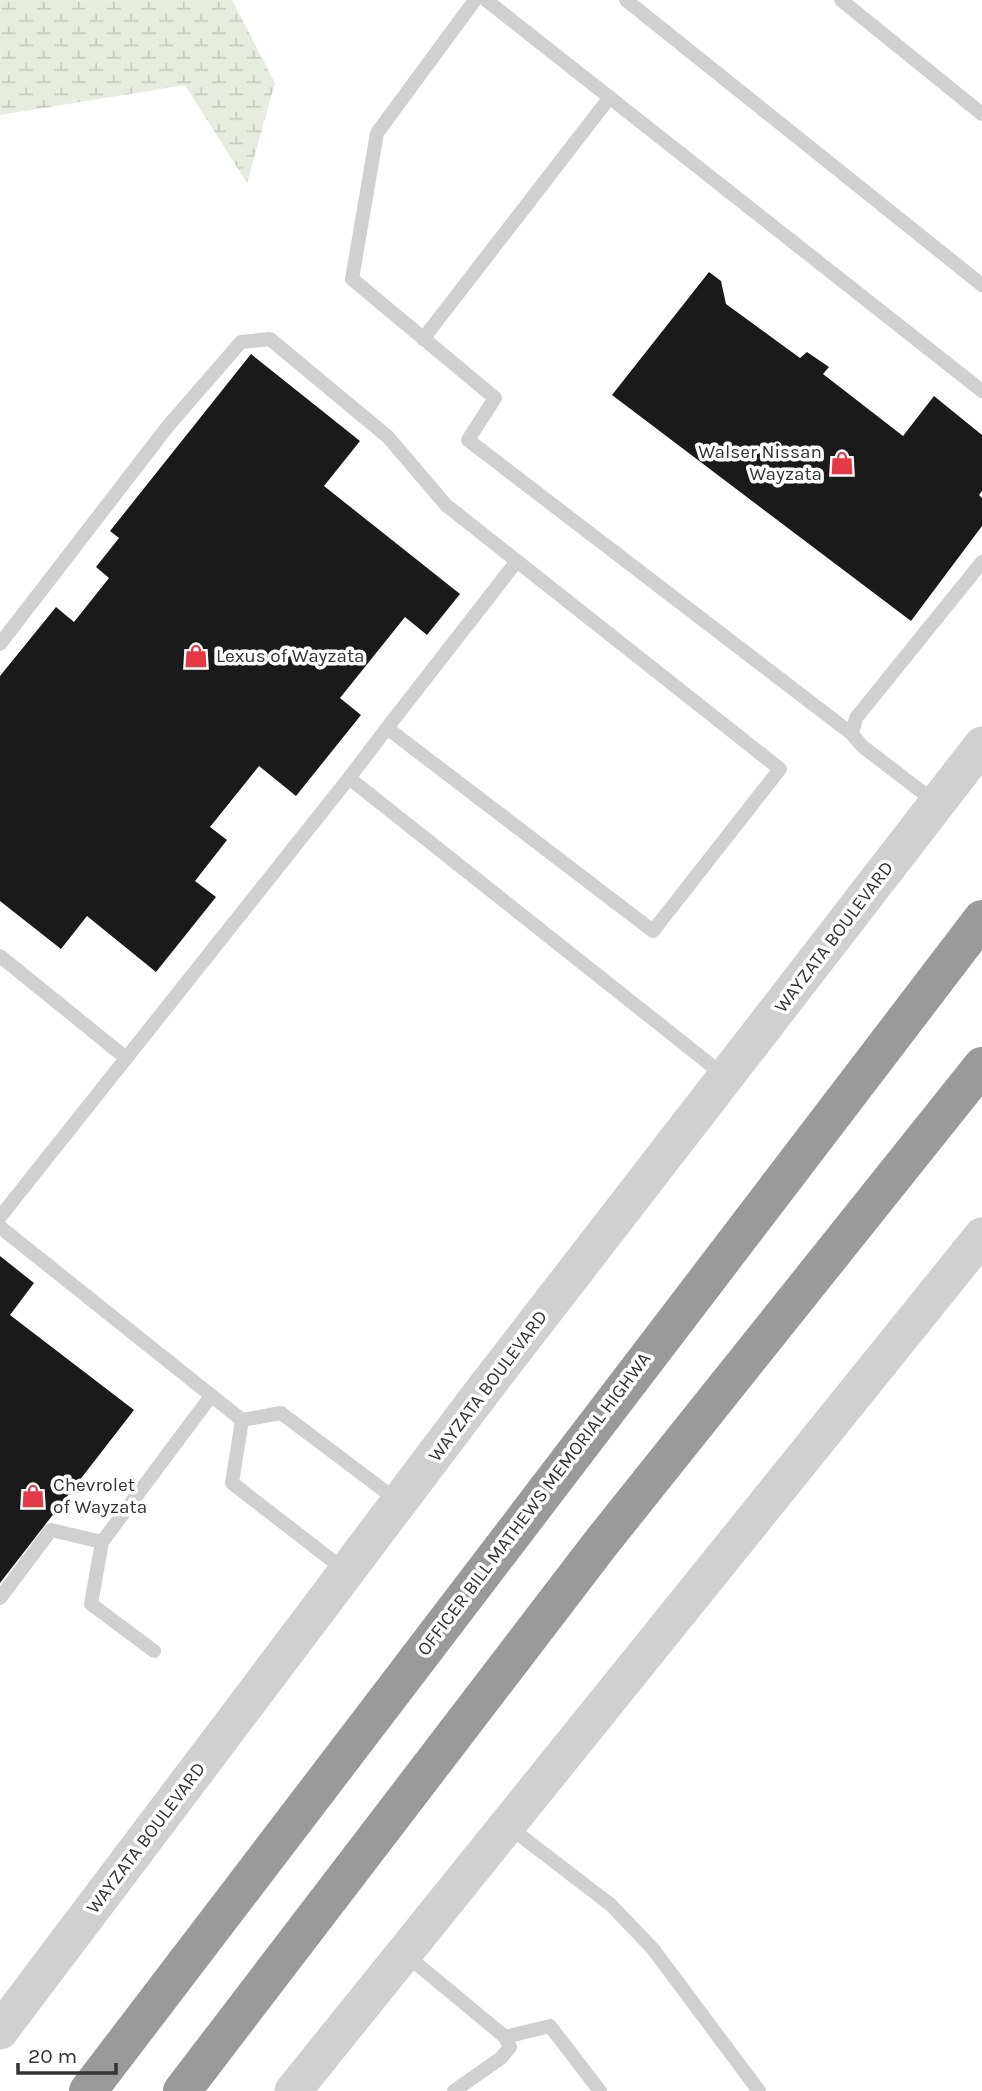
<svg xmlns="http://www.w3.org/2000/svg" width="982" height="2091" font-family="Karla,sans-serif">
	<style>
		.wetland { fill: url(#wetland-marsh) }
		.building { fill: #1a1a1a }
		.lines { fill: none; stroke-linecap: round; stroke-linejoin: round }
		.service { stroke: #d0d0d0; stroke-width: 14 }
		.tertiary { stroke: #d0d0d0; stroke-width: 37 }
		.motorway { stroke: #9a9a9a; stroke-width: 38 }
		.labels { text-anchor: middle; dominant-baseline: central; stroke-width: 7; stroke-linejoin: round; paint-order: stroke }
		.poi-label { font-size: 19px; fill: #333; stroke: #fff; text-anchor: start }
		.street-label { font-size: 19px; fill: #333; stroke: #fff }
	</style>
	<defs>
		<pattern id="wetland-marsh" width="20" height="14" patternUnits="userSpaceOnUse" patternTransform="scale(1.75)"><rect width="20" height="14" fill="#e6ecdf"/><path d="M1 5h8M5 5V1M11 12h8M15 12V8" fill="none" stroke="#c6cbc0"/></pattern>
	</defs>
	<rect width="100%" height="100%" fill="#fff"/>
	<path class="wetland" d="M0 0H232L275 83 247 183 185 85 0 115Z"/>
	<path class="building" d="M709 272 721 281 726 304 800 358 807 352 829 367 823 374 903 436 934 396 982 435V491L979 495 982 498V526L911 621 612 395Z
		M251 354 360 441 324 486 460 594 427 635 405 617 340 698 361 715 296 796 259 766 210 827 227 840 195 881 216 897 156 972 87 916 61 949 0 901V676L56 607 74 622 109 578 96 567 119 538 110 531Z
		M0 1256 34 1283 10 1315 134 1410 0 1583Z"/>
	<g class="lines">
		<path class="service" d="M475 0 377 133 352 279 495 398 468 440 852 734
			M486 0 982 391
			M626 0 982 285
			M841 0 982 114
			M423 339 610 97
			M0 644 168 426 241 342 270 339 388 437 446 505 780 769 653 931 387 728 349 778
			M387 728 517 561
			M935 802 862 746 852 734 856 718 982 562
			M0 956 126 1058
			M0 1217 349 778 726 1077
			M0 1227 242 1420 281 1413 398 1501
			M242 1420 232 1483 347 1572
			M102 1542 91 1604 154 1651
			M0 1598 51 1530 102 1542 211 1396
			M508 1826 611 1905 653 1949 759 2091
			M405 1954 505 2037 510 2047 501 2058 454 2091
			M505 2037 550 2026 600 2091"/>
		<path class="tertiary" d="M0 2031 485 1388 982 745
			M293 2091 982 1236"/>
		<path class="motorway" d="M88 2091 982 919
			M182 2091 601 1543 982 1066"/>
	</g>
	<defs>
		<g id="shop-bare" transform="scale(1.89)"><path d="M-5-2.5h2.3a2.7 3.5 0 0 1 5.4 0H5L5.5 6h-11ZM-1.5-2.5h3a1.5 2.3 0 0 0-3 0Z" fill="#e63946" stroke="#fff" stroke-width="2.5" paint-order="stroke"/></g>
	</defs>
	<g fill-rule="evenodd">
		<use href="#shop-bare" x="842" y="463"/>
		<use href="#shop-bare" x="196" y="656"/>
		<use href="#shop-bare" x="33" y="1496"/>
	</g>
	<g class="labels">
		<g class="poi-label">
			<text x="822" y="452" text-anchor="end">Walser Nissan<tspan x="822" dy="22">Wayzata</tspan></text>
			<text x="216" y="656">Lexus of Wayzata</text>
			<text x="53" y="1485">Chevrolet<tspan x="53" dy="22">of Wayzata</tspan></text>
		</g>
		<g class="street-label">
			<text transform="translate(834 937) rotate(-53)">WAYZATA BOULEVARD</text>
			<text transform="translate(488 1386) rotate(-53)">WAYZATA BOULEVARD</text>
			<text transform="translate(534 1504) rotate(-53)">OFFICER BILL MATHEWS MEMORIAL HIGHWA</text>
			<text transform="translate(146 1838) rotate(-53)">WAYZATA BOULEVARD</text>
		</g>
	</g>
	<path d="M18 2063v10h98v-10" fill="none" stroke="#333333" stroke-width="3.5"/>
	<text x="28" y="2063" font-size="21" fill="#333333" stroke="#ffffff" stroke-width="5" paint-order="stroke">20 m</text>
</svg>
